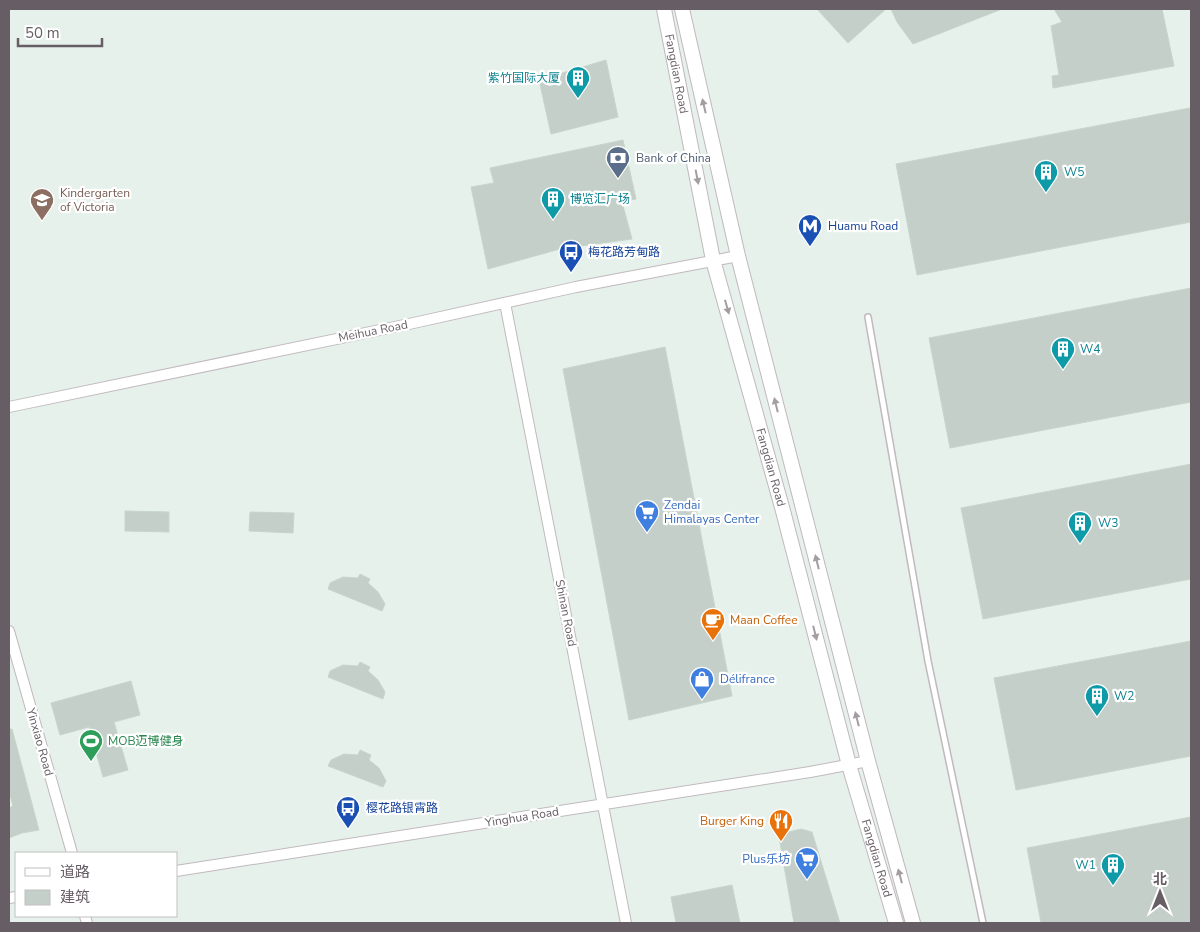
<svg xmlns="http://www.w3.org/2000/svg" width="1200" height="932" font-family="'Nunito Sans','Noto Sans SC',sans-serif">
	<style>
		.building { fill: #c5cfc9; stroke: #c5d6cb }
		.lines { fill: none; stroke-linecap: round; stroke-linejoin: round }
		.lane-casing { stroke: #c0b9be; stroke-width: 8 }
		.street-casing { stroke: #c0b9be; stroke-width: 12 }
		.secondary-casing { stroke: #c0b8be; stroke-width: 16 }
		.lane { stroke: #fff; stroke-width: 5 }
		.street { stroke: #fff; stroke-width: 10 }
		.secondary { stroke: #fff; stroke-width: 14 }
		.oneway { fill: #a49ea3 }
		.labels { text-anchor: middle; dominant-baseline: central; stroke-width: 4.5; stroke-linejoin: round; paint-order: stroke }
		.street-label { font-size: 12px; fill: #675e65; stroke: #fff }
		.culture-label { font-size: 12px; fill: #0d838f; stroke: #fff; text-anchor: start }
		.service-label { font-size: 12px; fill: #4e5e75; stroke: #fff; text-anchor: start }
		.education-label { font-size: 12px; fill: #785e54; stroke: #fff; text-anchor: start }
		.transit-label { font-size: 12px; fill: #164399; stroke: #fff; text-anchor: start }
		.shop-label { font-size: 12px; fill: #366cbe; stroke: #fff; text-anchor: start }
		.food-label { font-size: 12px; fill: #c56008; stroke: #fff; text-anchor: start }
		.leisure-label { font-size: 12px; fill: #27864d; stroke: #fff; text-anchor: start }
	</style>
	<rect width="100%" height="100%" fill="#e7f1eb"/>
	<path class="building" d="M817 9H886L848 43Z
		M891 9H1002L913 44 897 22Z
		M1054 9H1162L1174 66 1053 88 1052 76 1059 75 1051 26 1062 22Z
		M606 60 618 117 551 134 539 80Z
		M1190 108 1191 116V222L917 275 896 164Z
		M623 140 636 199 622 202 632 239 560 249 488 269 471 187 494 183 490 168Z
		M1191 288V402L950 448 929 338Z
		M665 347 732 696 629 720 563 369Z
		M1191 464V579L983 619 961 508Z
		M125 511 169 512V532L125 531Z
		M250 512 294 513 293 533 249 531Z
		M360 574 370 579 368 583 378 592 385 604 382 611 328 589 330 583 343 577 358 578Z
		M1191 641V756L1016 790 994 678Z
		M360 662 370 667 368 671 378 680 385 692 383 699 328 677 330 671 343 665 358 666Z
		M131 681 140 715 114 722 128 770 103 777 89 727 60 735 51 703Z
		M9 729H12L39 830 22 833 9 838V808L13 806 9 791Z
		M360 750 371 755 369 760 379 768 386 781 383 787 328 766 331 760 344 754 358 755Z
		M1191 817V923H1041L1027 848Z
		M801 829 812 832 840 923H794L779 837 785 833Z
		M732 885 740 923H676L671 897Z"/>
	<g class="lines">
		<g class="lane-casing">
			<path id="lane" d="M868 317 928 661 983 923"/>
		</g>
		<g class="street-casing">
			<path id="street" d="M505 303 626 923
				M9 407 409 324 576 287 738 256
				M9 631 72 853
				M176 871 810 772 868 761
				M9 898 16 897
				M85 916 87 923"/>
		</g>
		<g class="secondary-casing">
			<g id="secondary">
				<path id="s1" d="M664 9 713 260 783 511 849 765 896 923"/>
				<path d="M682 9 738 256 868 761 913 923"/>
			</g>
		</g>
		<use href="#lane" class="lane"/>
		<use href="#street" class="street"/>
		<use href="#secondary" class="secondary"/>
	</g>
	<defs><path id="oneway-solid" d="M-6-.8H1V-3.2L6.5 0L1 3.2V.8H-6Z" transform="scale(1.25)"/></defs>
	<g class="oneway">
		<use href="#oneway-solid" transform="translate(704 106) rotate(-103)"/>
		<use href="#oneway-solid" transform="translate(697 177) rotate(79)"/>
		<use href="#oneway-solid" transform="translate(727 307) rotate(74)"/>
		<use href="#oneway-solid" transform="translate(776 405) rotate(-104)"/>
		<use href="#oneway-solid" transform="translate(817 562) rotate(-104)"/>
		<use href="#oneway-solid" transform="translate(815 633) rotate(76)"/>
		<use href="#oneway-solid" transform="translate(857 719) rotate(-104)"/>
		<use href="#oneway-solid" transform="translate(900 876) rotate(-105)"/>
	</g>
	<defs>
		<g id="building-pin" transform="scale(1.25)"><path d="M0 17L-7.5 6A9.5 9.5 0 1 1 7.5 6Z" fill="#0f9aa8" stroke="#fff"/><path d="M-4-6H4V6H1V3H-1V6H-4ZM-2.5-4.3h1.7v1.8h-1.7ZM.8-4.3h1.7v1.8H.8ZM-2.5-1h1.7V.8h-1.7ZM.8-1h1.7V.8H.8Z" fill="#fff"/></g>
		<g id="bank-pin" transform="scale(1.25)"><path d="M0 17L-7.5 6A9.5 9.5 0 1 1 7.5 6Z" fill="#5c6f8a" stroke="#fff"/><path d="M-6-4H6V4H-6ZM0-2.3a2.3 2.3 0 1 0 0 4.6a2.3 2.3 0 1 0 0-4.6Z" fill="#fff"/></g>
		<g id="school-pin" transform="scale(1.25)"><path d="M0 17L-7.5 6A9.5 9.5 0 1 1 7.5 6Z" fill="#8d6e63" stroke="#fff"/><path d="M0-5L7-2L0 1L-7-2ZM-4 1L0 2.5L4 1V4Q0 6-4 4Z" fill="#fff"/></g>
		<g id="metro-pin" transform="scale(1.25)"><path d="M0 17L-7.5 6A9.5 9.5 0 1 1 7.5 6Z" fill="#1a4fb4" stroke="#fff"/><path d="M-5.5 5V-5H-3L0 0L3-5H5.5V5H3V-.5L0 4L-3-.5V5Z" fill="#fff"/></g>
		<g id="bus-pin" transform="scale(1.25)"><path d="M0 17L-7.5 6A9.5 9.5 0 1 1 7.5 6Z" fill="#1a4fb4" stroke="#fff"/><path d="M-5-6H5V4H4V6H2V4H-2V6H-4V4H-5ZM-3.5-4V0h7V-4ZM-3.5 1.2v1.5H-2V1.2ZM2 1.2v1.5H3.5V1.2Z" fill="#fff"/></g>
		<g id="supermarket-pin" transform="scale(1.25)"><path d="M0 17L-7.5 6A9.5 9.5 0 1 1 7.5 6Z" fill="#3f7fe0" stroke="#fff"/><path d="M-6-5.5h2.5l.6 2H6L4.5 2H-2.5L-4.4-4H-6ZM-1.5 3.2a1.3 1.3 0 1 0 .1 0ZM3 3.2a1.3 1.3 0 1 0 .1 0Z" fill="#fff"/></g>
		<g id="cafe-pin" transform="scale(1.25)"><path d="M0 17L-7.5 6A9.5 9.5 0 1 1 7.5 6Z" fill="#e8710a" stroke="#fff"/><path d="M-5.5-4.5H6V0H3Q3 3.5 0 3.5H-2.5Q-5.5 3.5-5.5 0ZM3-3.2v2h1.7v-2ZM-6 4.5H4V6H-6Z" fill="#fff"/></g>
		<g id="shop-pin" transform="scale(1.25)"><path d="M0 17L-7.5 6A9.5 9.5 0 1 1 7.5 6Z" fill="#3f7fe0" stroke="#fff"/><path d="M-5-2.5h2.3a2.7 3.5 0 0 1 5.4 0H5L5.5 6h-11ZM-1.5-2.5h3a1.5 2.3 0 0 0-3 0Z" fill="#fff"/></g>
		<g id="stadium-pin" transform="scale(1.25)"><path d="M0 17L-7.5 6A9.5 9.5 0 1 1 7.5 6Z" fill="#2e9e5b" stroke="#fff"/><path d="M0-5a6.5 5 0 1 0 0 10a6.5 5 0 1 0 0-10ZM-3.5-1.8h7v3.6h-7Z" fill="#fff"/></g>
		<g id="restaurant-pin" transform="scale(1.25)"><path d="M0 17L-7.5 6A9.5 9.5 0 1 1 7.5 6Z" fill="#e8710a" stroke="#fff"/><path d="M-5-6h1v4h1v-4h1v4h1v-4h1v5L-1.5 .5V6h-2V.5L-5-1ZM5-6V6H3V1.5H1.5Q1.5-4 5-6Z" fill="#fff"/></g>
	</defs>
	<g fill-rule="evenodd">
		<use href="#building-pin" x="578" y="78"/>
		<use href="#bank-pin" x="618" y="158"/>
		<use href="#building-pin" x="1046" y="172"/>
		<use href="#building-pin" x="553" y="199"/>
		<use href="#school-pin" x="42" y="200"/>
		<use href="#metro-pin" x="810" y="226"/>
		<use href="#bus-pin" x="571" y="252"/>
		<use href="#building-pin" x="1063" y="349"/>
		<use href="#supermarket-pin" x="647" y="512"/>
		<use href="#building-pin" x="1080" y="523"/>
		<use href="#cafe-pin" x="713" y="620"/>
		<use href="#shop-pin" x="702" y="679"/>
		<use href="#building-pin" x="1097" y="696"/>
		<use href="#stadium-pin" x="91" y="741"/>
		<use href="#bus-pin" x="348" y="808"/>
		<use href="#restaurant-pin" x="781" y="821"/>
		<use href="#supermarket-pin" x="807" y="859"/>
		<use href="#building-pin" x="1113" y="865"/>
	</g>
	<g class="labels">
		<g class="street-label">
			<text stroke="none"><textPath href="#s1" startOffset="66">Fangdian Road</textPath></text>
			<text transform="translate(373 331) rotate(-11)">Meihua Road</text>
			<text stroke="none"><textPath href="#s1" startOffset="471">Fangdian Road</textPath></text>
			<text transform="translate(566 613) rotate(79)">Shinan Road</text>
			<text transform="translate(40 742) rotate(74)">Yinxiao Road</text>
			<text transform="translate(522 817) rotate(-9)">Yinghua Road</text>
			<text stroke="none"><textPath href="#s1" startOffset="876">Fangdian Road</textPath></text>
		</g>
		<g class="culture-label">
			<text x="560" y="78" text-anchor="end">紫竹国际大厦</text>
			<text x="1064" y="172">W5</text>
			<text x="570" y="199">博览汇广场</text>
			<text x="1080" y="349">W4</text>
			<text x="1098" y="523">W3</text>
			<text x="1114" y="696">W2</text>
			<text x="1096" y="865" text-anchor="end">W1</text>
		</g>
		<g class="service-label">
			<text x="636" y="158">Bank of China</text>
		</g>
		<g class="education-label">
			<text x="60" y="193">Kindergarten<tspan x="60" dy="14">of Victoria</tspan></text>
		</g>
		<g class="transit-label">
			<text x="828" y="226">Huamu Road</text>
			<text x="588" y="252">梅花路芳甸路</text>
			<text x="366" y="808">樱花路银霄路</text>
		</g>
		<g class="shop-label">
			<text x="664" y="505">Zendai<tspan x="664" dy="14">Himalayas Center</tspan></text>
			<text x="720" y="679">Délifrance</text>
			<text x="790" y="859" text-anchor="end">Plus乐坊</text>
		</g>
		<g class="food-label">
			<text x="730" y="620">Maan Coffee</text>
			<text x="764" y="821" text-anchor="end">Burger King</text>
		</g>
		<g class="leisure-label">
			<text x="108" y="741">MOB迈博健身</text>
		</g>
	</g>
	<rect width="1200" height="932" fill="none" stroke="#675e65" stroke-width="20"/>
	<rect x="15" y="852" width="162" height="65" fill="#ffffff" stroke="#c2bfc1"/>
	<rect x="25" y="868" width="25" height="8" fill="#ffffff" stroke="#c2bfc1"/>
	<text x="60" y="877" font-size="15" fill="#675e65">道路</text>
	<rect x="25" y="890" width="25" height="15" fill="#c5cfc9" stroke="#c2bfc1"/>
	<text x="60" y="902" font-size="15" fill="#675e65">建筑</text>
	<g transform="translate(1160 892)" stroke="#ffffff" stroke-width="4" paint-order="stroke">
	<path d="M0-4L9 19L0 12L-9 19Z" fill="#675e65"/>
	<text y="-8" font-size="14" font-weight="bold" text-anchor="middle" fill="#675e65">北</text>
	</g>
	<path d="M18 38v8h84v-8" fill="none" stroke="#675e65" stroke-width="2.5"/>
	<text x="25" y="38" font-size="15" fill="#675e65" stroke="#ffffff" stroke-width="4" paint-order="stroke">50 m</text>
</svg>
